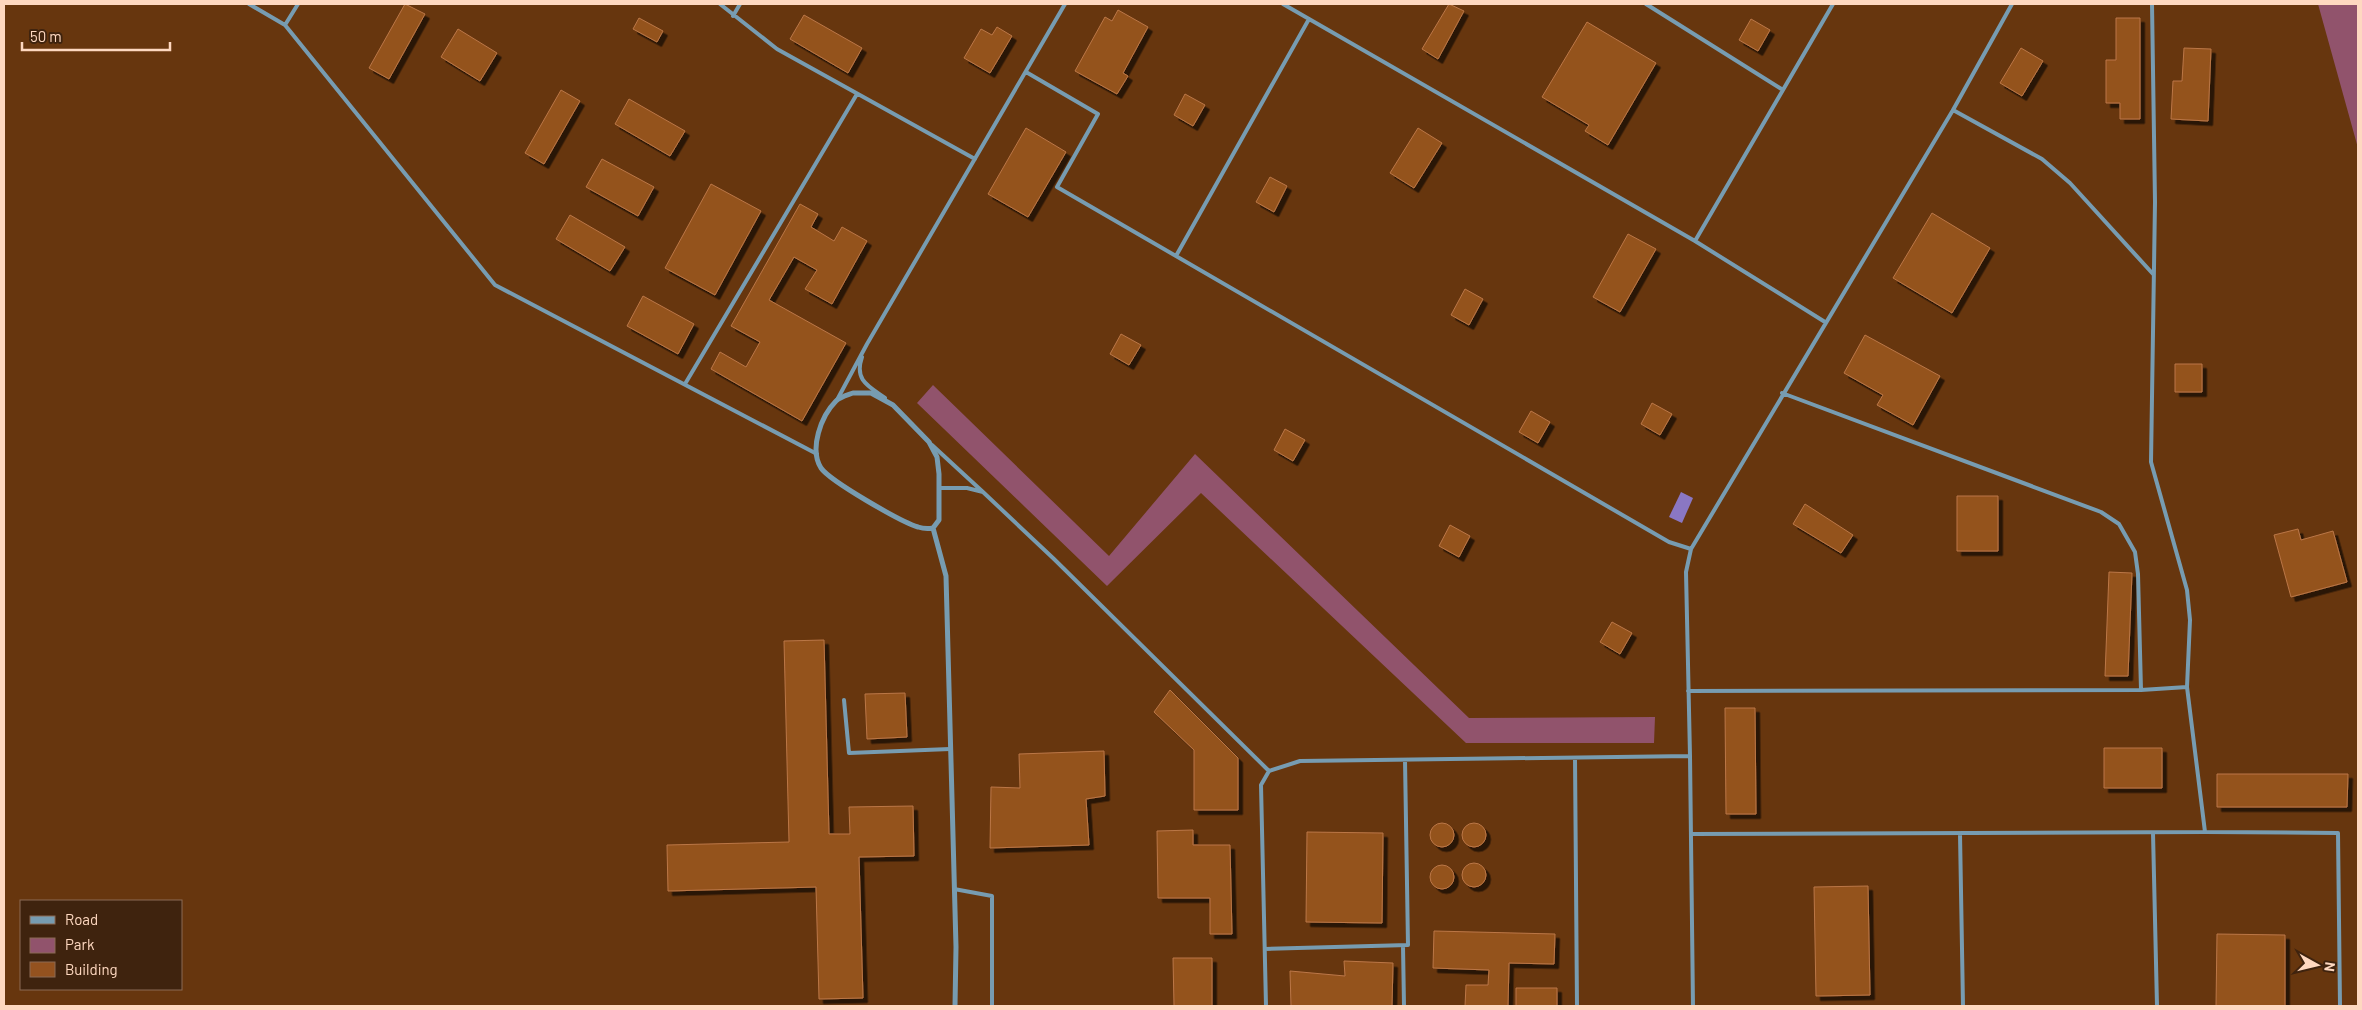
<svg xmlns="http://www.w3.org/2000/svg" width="2362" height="1010" font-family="Barlow,sans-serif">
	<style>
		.green { fill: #91536c }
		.water { fill: #8a77c3 }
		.building { fill: #94521f; stroke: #bb7746; filter: url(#shadow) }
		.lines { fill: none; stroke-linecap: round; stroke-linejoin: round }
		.service { stroke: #779cb1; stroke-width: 4 }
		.minor { stroke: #779cb1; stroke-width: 5 }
	</style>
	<defs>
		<filter id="shadow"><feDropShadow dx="4.5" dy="4.5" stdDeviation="0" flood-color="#0009"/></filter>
	</defs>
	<rect width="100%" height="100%" fill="#67360e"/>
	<path class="green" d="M2318 4H2358V148Z
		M933 385 1109 556 1195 454 1469 718 1655 717 1654 743H1466L1201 493 1107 586 917 403Z"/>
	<path class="water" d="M1681 492 1693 498 1682 523 1669 517Z"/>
	<path class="building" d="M405 4 425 14 389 79 369 68Z
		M1449 4 1464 11 1438 59 1422 49Z
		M1118 10 1148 27 1123 73 1128 76 1117 94 1075 71 1105 17 1112 21Z
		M804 15 862 48 848 73 790 39Z
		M639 18 663 31 657 42 633 29Z
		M2116 18H2140V119H2120V103H2106V60H2116Z
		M1751 19 1770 30 1758 51 1739 40Z
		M1587 22 1656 63 1608 145 1585 131 1589 125 1542 97Z
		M997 27 1012 36 990 73 964 58 981 29 992 35Z
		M458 29 497 53 480 81 441 57Z
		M2021 48 2043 61 2022 96 2000 83Z
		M2184 48 2211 49 2208 121 2171 119 2173 81H2182Z
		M561 90 580 101 544 164 525 153Z
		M1185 94 1205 105 1193 126 1174 115Z
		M629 99 685 131 670 156 615 124Z
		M1026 128 1066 152 1028 217 988 194Z
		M1418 128 1442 143 1414 188 1390 173Z
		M602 159 654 187 638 216 586 187Z
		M1270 177 1287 186 1274 212 1256 202Z
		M711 184 761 211 715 295 665 268Z
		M800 204 818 214 811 227 834 241 842 227 867 241 832 304 805 289 817 270 794 257 769 300 846 343 802 421 711 369 720 352 746 367 760 342 731 326Z
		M1932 213 1990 248 1952 313 1893 278Z
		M570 215 625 247 610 271 556 239Z
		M1628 234 1656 249 1620 312 1593 297Z
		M1465 289 1483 299 1469 325 1451 315Z
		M643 296 694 324 678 354 627 326Z
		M1121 334 1141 345 1129 365 1110 354Z
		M1865 335 1940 376 1913 425 1877 405 1883 395 1844 373Z
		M2175 364H2202V392H2175Z
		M1652 403 1672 414 1660 435 1641 424Z
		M1531 411 1550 422 1538 443 1519 432Z
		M1285 429 1305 440 1293 461 1274 450Z
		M1957 496H1998V551H1957Z
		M1805 504 1853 535 1841 553 1793 524Z
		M1450 525 1470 536 1459 557 1439 546Z
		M2298 529 2301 540 2333 531 2347 582 2291 597 2274 535Z
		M2109 572 2132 573 2128 676H2105Z
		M1612 622 1632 633 1620 654 1600 642Z
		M824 640 829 834H850L849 807 913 806 914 856 859 857 863 998 819 999 816 887 668 891 667 845 789 842 784 641Z
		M1170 690 1238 758V810H1194V750L1154 712Z
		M905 693 907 737 867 739 865 694Z
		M1725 708H1755L1756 814H1726Z
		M2104 748H2162V788H2104Z
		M1104 751 1105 796 1086 799 1089 845 990 848 991 787 1020 788 1019 754Z
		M2217 774H2348L2347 807H2217Z
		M1462 835a12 12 0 1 1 24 0a12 12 0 1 1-24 0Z
		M1430 835a12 12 0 1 1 24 0a12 12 0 1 1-24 0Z
		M1193 830V845H1230L1232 934H1210V898H1158L1157 831Z
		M1307 832 1383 833 1382 923 1306 922Z
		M1462 875a12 12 0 1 1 24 0a12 12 0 1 1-24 0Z
		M1430 877a12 12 0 1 1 24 0a12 12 0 1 1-24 0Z
		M1868 886 1870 995 1816 996 1814 887Z
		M1434 931 1555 934 1554 964 1509 963 1508 1006H1465L1466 985H1488L1489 970 1433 968Z
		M2217 934 2285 935V1006H2216Z
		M1173 958H1212V1006H1174Z
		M1344 961 1393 963 1392 1006H1291L1290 971 1345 976Z
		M1516 988H1557V1006H1516Z"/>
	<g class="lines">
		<path class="service" d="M249 4 285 25 495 285 817 454
			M720 4 777 49 975 159
			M1283 4 1695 241 1825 322
			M1646 4 1783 90
			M2152 4 2155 202 2151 462 2187 590 2190 620 2187 687
			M733 16 740 4
			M285 25 298 4
			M1026 72 1098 114 1057 187 1669 542 1691 549
			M1953 110 2042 159 2070 183 2153 274
			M1695 241 1833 4
			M1176 256 1309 19
			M862 357C854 380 868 386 885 398
			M685 384 857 94
			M837 400 867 344 1065 4
			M932 445 983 492 967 488H940
			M983 492 1054 559 1269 771
			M2141 690 2187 687 2205 832
			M1688 691 2141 690 2138 574 2135 552 2119 524 2101 512 1782 393
			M844 700 849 753 950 749
			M1690 756 1686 572 1691 549 1953 110 2012 4
			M1575 758 1577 1006
			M2153 833 2157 1006
			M1691 834 2205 832 2338 833 2340 1006
			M1960 834 1963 1006
			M954 889 992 896V1006
			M1403 946 1404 1006
			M1265 949 1408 945 1405 760
			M1266 1006 1261 785 1269 771 1300 761 1690 756 1693 1006"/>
		<path class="minor" d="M853 393H871L893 405 929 442 937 457 939 474V520L933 528C928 529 924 529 918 527 901 522 830 481 821 468 809 449 821 416 836 401 840 397 848 395 853 393Z
			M933 528 946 576 956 947 955 1006"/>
	</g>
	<rect width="2362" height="1010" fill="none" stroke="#fed8c0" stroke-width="10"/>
	<rect x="20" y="900" width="162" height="90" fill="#3f230e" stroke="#8b6b55"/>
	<rect x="30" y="916" width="25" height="8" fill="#779cb1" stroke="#8b6b55"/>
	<text x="65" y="925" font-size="15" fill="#fed8c0">Road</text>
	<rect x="30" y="938" width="25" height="15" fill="#91536c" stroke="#8b6b55"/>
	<text x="65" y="950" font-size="15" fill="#fed8c0">Park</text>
	<rect x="30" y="962" width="25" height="15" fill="#94521f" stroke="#8b6b55"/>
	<text x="65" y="975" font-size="15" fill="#fed8c0">Building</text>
	<g transform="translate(2317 965) rotate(98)" stroke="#3f230e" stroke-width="4" paint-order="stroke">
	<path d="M0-4L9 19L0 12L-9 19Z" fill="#fed8c0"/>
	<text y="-8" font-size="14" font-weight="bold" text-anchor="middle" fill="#fed8c0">N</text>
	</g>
	<path d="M22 42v8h148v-8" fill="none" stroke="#fed8c0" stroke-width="2.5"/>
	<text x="30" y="42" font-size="15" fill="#fed8c0" stroke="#3f230e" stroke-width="4" paint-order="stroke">50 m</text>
</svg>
